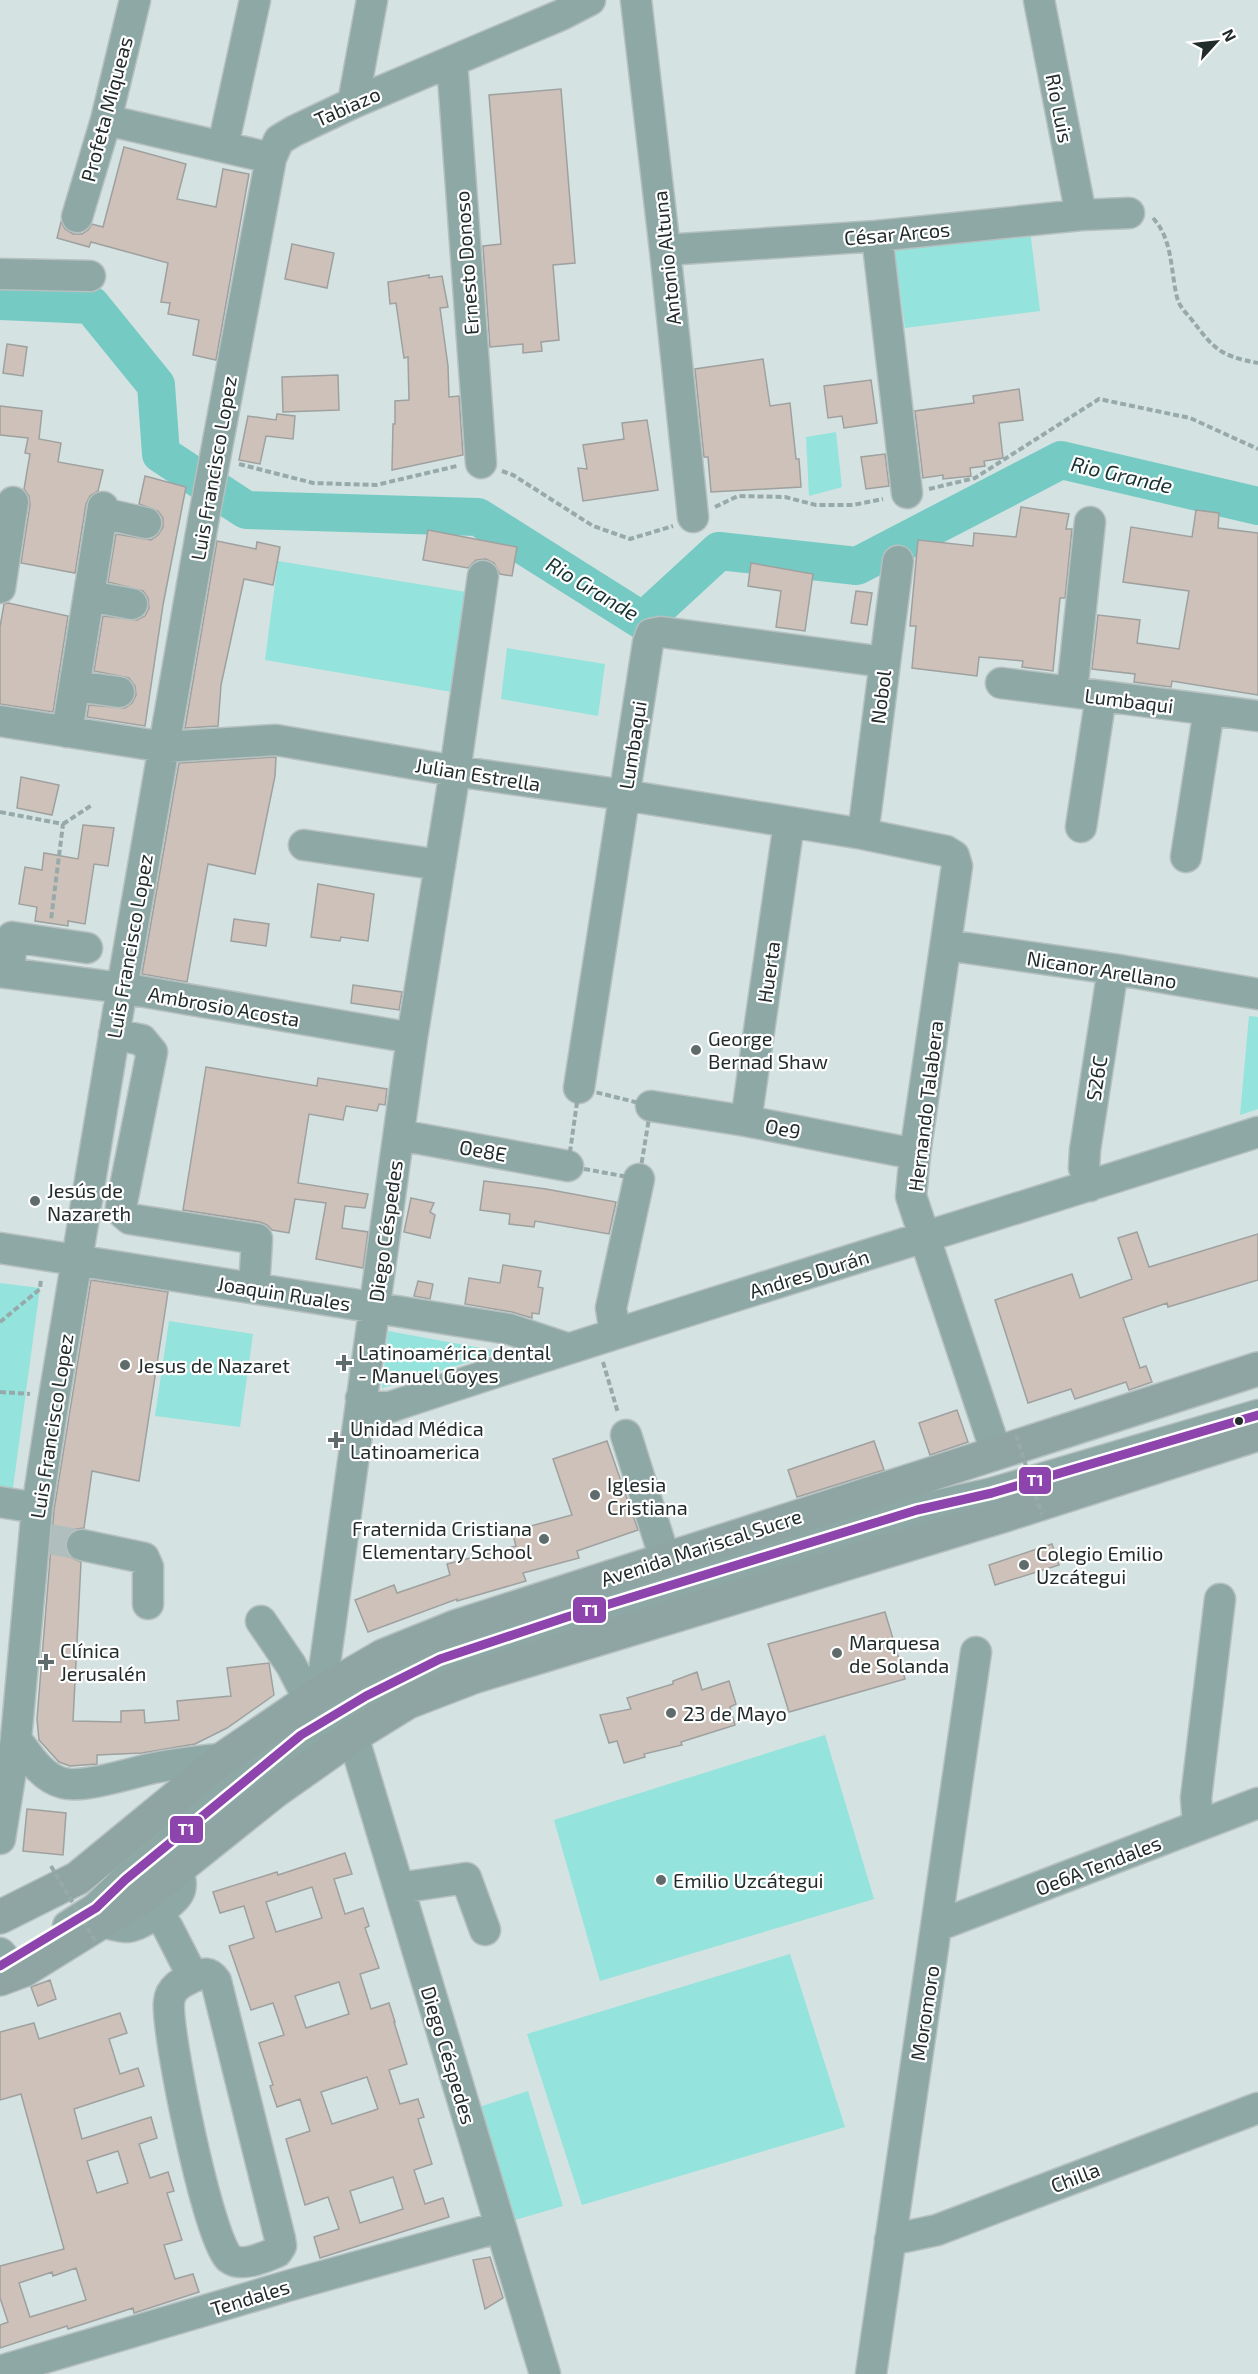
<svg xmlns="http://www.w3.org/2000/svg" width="1258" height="2374" font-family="'Exo 2',sans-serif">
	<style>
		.green { fill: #94e3dd }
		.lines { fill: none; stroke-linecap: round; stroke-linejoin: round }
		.river { stroke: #75cac4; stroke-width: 38 }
		.building { fill: #cec1b9; stroke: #9ea19f; stroke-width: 1.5; fill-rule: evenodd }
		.minor-tunnel { stroke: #b0bebd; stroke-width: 30; stroke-dasharray: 30 15; stroke-linecap: butt }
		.minor-casing { stroke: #b5c0bf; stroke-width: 33 }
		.major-casing { stroke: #b5c0bf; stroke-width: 36 }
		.path { stroke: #97aaa9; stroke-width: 4; stroke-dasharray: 6 3; stroke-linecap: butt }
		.minor { stroke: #8ea8a6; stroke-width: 30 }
		.major { stroke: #8ea5a3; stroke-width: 33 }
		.path-bridge { stroke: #97aaa9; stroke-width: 4; stroke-dasharray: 6 3; stroke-linecap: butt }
		.bus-1-casing { stroke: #fff; stroke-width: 14 }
		.bus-1 { stroke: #8e44ad; stroke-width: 9 }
		.poi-dot { fill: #606c6b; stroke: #fff; stroke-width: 2 }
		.bus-dot { fill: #222c2b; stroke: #fff; stroke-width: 2 }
		.labels { text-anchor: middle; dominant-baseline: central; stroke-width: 4.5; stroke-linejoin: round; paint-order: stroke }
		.street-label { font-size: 20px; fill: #222c2b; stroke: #fff }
		.poi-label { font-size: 20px; fill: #222c2b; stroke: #fff; text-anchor: start }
		.water-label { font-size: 21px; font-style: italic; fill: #183230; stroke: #fff }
		.line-badge { stroke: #fff; stroke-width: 2 }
		.badge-label { font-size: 16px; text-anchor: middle; font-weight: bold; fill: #fff }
	</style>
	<rect width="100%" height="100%" fill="#d4e2e1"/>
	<path class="green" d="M1030 230 1040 311 905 328 894 246Z
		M836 432 842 487 809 496 806 437Z
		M278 561 466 592 452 692 265 660Z
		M507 648 605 664 598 716 501 699Z
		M1249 1016 1258 1017V1109L1240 1115Z
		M0 1283 40 1288 12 1495 0 1493Z
		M169 1321 253 1334 240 1427 155 1416Z
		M388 1331 503 1352 382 1388Z
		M825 1735 874 1899 600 1981 554 1820Z
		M790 1954 845 2127 582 2205 527 2034Z
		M528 2091 563 2206 505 2223 470 2110Z"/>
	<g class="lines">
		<path class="river" d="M0 301 91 305 156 385 161 454 246 510 478 517 643 621 719 551 857 566 1061 460 1258 506"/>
	</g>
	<path class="building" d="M561 89 575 263 553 265 559 340 541 342 542 351 523 353V344L490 347 483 246 501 244 489 95Z
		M124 147 186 164 177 199 216 207 223 169 249 174 216 360 193 355 199 320 168 314 170 303 161 302 168 263 91 242 89 247 57 238 61 222 65 229 73 234H82L88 230 92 224 103 227Z
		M292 244 334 253 327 288 285 279Z
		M429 275V278L442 276 448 307 440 308 448 366 449 397 459 396 463 455 392 470 393 424H395V401L409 400 408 357 404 358 396 303 390 304 388 282Z
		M7 344 27 347 23 376 3 373Z
		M763 359 770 406 790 403 796 459H799L801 487 711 492 708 457H704L695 369Z
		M338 375 339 410 283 412 282 377Z
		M871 380 877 423 844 428 842 416 828 418 824 386Z
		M1019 389 1023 420 999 423 1003 458 984 461 985 466 970 468 971 476 943 479V475L923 478 915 411 974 403 973 396Z
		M0 406 42 411 39 439 61 443 58 462 103 470 98 491 90 496 86 504 75 573 21 563 30 505 29 496 24 489 30 454 25 453 28 438 0 435Z
		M277 414 295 416 293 439 266 436 260 464 239 460 248 416 276 420Z
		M647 420 658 490 583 501 578 468 587 469 583 445 624 439 622 423Z
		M885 454 889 486 866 489 861 457Z
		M145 476 186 487 163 605 145 726 87 717 89 705 125 708 132 703 136 695 135 686 129 678 94 671 103 616 137 620 145 616 149 608 148 598 143 591 108 582 116 534 151 540 158 535 163 527V518L158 511 139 504Z
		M1021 507 1069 514 1066 529H1072L1065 598H1060L1053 671 1022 667 1023 661 979 657 977 676 912 668 916 626H910L918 540 973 546 974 533 1016 537Z
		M1196 510 1219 513 1218 528 1258 533V695L1172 681 1171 687 1134 682 1135 674 1092 669 1098 615 1140 620 1137 643 1179 649 1189 591 1123 582 1131 527 1192 537Z
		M428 530 517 547 512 576 500 574 494 563 486 559 476 560 468 568 423 560Z
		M217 541 256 549 257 542 280 547 273 585 244 579 221 685 218 726 185 728Z
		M751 563 813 574 805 631 776 627 781 591 748 586Z
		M856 591 872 593 867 625 851 623Z
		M8 603 68 616 53 712 0 704V627L4 604Z
		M276 757 275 776 255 874 208 864 187 982 142 974 179 763Z
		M21 777 59 785 52 815 17 808Z
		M83 825 114 828 108 866 94 864 85 924 68 921V926L35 921 37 907 19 904 25 867 42 870 44 853 78 859Z
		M318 884 374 894 368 941 341 937 340 941 311 937Z
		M234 919 269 924 266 946 231 941Z
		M353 985 402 992 399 1010 351 1003Z
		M206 1067 317 1086 318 1078 387 1089 385 1105 379 1104 377 1111 346 1106 343 1120 309 1114 298 1183 368 1194 365 1208 345 1206 342 1228 368 1232 363 1268 316 1259 326 1203 295 1199 289 1233 272 1230 267 1225 260 1222 183 1210Z
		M484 1181 546 1189 616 1202 609 1234 535 1221 534 1227 509 1224 510 1214 480 1210Z
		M411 1198 434 1203 430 1212 435 1215 430 1238 404 1232Z
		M1137 1232 1149 1267 1258 1234V1280L1168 1307 1167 1303 1123 1318 1140 1368 1146 1366 1152 1382 1129 1390 1126 1382 1075 1399 1071 1389 1028 1403 995 1300 1072 1274 1080 1298 1132 1279 1118 1238Z
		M503 1265 541 1271 538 1287 543 1288 539 1314 532 1313V1318L512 1312 465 1304 469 1278 500 1283Z
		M91 1280 168 1292 139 1481 92 1471 84 1528 76 1529 70 1533 65 1541 66 1550 70 1557 81 1562 73 1721 121 1722V1711L144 1710 145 1723 179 1720 177 1701 231 1696 227 1668 269 1663 274 1695 227 1728 195 1744 142 1753 97 1755V1764L70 1766 59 1762 39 1740 37 1719 54 1510Z
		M418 1281 433 1284 430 1299 414 1296Z
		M957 1410 968 1442 930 1455 919 1423Z
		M607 1441 638 1530 577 1551 579 1558 523 1573 526 1581 457 1601V1599L368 1632 355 1600 394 1585 397 1593 450 1575 447 1564 516 1546 512 1531 572 1515 553 1459Z
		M874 1441 884 1470 797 1497 788 1470Z
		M1052 1544 1059 1565 995 1585 989 1565Z
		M885 1612 905 1679 789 1712 768 1644Z
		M697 1672 702 1690 729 1681 736 1704 730 1707 735 1725 681 1742 682 1745 644 1754 645 1757 624 1763 617 1741 609 1743 600 1715 631 1709 627 1698 673 1684V1681Z
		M27 1809 66 1813 63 1855 23 1851Z
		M345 1853 352 1874 334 1879 345 1914 363 1908 369 1926 365 1928 379 1968 360 1974 371 2009 389 2003 395 2022H394L407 2064 389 2070 400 2104 418 2099 424 2117 418 2119 432 2164 414 2170 425 2204 443 2198 449 2217 320 2258 314 2237 339 2229 328 2197 305 2205 286 2139 310 2131 300 2099 277 2107 270 2086 273 2085 259 2043 284 2035 273 2003 251 2010 229 1946 254 1938 244 1906 220 1913 213 1892 277 1872 278 1875ZM312 1887 322 1918 276 1932 266 1902ZM339 1982 349 2014 306 2028 295 1996ZM367 2077 378 2109 332 2124 321 2092ZM393 2177 403 2209 360 2223 350 2191Z
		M50 1980 56 1999 38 2006 31 1987Z
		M120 2013 127 2033 109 2039 120 2074 138 2068 144 2086 74 2109 82 2139 151 2117 157 2138 139 2144 150 2178 168 2172 174 2191 167 2193 182 2240 164 2245 175 2279 193 2274 199 2292 134 2313 133 2308 68 2329 67 2326 0 2348V2325L8 2322 0 2298V2266L64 2249 21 2094 0 2100V2032L34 2023 39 2039ZM118 2151 128 2183 97 2193 87 2161ZM76 2268 86 2300 30 2317 19 2283 52 2272 53 2276Z
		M490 2257 503 2298 485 2309 473 2260Z"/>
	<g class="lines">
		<path class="minor-tunnel" d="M49 1539 82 1545"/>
		<g class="minor-casing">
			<path id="minor" d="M636 0 665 250 693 517
				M1039 0 1081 215
				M452 62 481 463
				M353 103 372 0
				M106 120 271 158
				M223 146 255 0
				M77 217 106 120 135 0
				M877 236 907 493
				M665 250 877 236 1081 215 1129 213
				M0 274 90 276
				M102 513 146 523
				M0 588 13 502
				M89 596 132 604
				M1001 683 1258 716
				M75 686 119 692
				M1072 692 1090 522
				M0 721 164 747 276 740 455 771 624 795 863 834 946 851 954 856 957 866 915 1154 911 1196 996 1452
				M67 732 103 507
				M1081 827 1101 696
				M863 834 898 561
				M304 845 440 865
				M1186 857 1209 710
				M946 945 1113 969 1258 994
				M0 972 122 988 412 1038
				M9 973 12 937 87 948
				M114 1034 142 1040 152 1052 121 1207 123 1213 130 1219 257 1239 254 1288
				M579 1088 648 643 651 634 661 632 884 662
				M651 1106 746 1121 915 1154
				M746 1121 789 823
				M399 1135 568 1166
				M1090 1186 1084 1168 1085 1150 1113 969
				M0 1248 509 1329 566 1348
				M615 1333 611 1308 639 1179
				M361 1398 374 1407H390C678 1311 969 1225 1258 1132
				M626 1435 665 1559
				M0 1502 37 1508
				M82 1545 144 1558 148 1567V1604
				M261 1621 291 1665 309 1700
				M321 1692 412 1038 455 771 483 576
				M353 1736 545 2374
				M16 1739C28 1755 42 1778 63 1783 85 1789 135 1771 159 1767 181 1763 202 1761 224 1758
				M1198 1826 1196 1798 1220 1599
				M0 1839 16 1739 37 1508 53 1404 122 988 203 522 271 158 279 140 294 131 353 103 561 15 590 0
				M399 1888 466 1878 485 1930
				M157 1912 168 1928 193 1977C204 1973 209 1971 216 1981L280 2239 281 2246 277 2252C265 2257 241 2268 229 2258 209 2242 166 2033 169 2002 170 1988 182 1982 193 1977
				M103 1922C110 1924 119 1927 127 1927 139 1927 172 1904 178 1894 183 1886 180 1878 178 1871
				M68 1926 96 1908 125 1880 301 1735 366 1696 440 1659 567 1617 917 1510 992 1493 1258 1415
				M937 1926 1258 1803
				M0 1953 8 1962 24 1970
				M890 2240 937 2230 1258 2108
				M0 2371 291 2285 500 2227
				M871 2374 976 1652"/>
		</g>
		<g class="major-casing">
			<path id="major" d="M0 1917 78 1878 224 1758 321 1692 383 1656 455 1627 1258 1369
				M0 1979 24 1970 145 1895 275 1791 353 1736 408 1702 473 1677 1002 1516 1258 1434"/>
		</g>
		<path class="path" d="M1153 218C1174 241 1170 273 1178 301 1181 308 1187 314 1192 320 1214 349 1220 356 1258 363
			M239 464 313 483 376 485 457 466
			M502 471 513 475 593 526 630 539 673 526
			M929 489 975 478 1099 399 1190 418 1258 449
			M715 507 738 496 785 497 816 505H853L883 499
			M0 812 63 824 51 920
			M63 824 92 805
			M579 1088 651 1106 639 1179 568 1166Z
			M0 1322 40 1289 41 1278
			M603 1362 618 1413
			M0 1392 30 1394"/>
		<use href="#minor" class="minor"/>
		<use href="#major" class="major"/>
		<path class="path-bridge" d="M1016 1435 1042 1515
			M51 1866 96 1942"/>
		<g class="bus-1-casing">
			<path id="bus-1" d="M0 1966 96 1908 125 1880 301 1735 366 1696 440 1659 567 1617 917 1510 992 1493 1258 1415"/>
		</g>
		<use href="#bus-1" class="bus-1"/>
	</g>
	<g class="poi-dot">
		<circle cx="696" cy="1050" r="6"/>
		<circle cx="35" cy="1201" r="6"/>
		<path d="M341 1354h6v6h6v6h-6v6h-6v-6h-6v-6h6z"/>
		<circle cx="125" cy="1365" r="6"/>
		<path d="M333 1431h6v6h6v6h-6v6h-6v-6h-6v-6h6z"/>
		<circle cx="595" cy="1495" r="6"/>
		<circle cx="544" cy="1539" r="6"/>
		<circle cx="1024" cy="1565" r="6"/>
		<circle cx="837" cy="1653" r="6"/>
		<path d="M43 1653h6v6h6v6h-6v6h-6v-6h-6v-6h6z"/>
		<circle cx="671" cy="1713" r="6"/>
		<circle cx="661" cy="1880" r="6"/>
	</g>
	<circle class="bus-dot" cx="1239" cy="1421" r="5"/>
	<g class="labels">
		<g class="street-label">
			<text transform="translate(347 106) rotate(-24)">Tabiazo</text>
			<text transform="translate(1060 108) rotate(79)">Río Luis</text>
			<text transform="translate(106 109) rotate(-75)">Profeta Miqueas</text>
			<text transform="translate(897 233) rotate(-5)">César Arcos</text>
			<text transform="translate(666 258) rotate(-96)">Antonio Altuna</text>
			<text transform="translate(466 263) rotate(-94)">Ernesto Donoso</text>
			<text transform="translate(213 468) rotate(-80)">Luis Francisco Lopez</text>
			<text transform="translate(880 697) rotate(-83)">Nobol</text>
			<text transform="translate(1129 700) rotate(7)">Lumbaqui</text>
			<text transform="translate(632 745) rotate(-81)">Lumbaqui</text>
			<text transform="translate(478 774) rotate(9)">Julian Estrella</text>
			<text transform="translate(129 946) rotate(-80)">Luis Francisco Lopez</text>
			<text transform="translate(1102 969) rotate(9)">Nicanor Arellano</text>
			<text transform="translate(768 972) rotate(-82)">Huerta</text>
			<text transform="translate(224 1006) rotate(10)">Ambrosio Acosta</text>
			<text transform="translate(1096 1078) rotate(-81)">S26C</text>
			<text transform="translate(925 1106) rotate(-83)">Hernando Talabera</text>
			<text transform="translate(783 1128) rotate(11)">Oe9</text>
			<text transform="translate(483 1150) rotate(10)">Oe8E</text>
			<text transform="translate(385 1231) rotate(-82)">Diego Céspedes</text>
			<text transform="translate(809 1273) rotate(-17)">Andres Durán</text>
			<text transform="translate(284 1293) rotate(9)">Joaquin Ruales</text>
			<text transform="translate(51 1426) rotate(-81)">Luis Francisco Lopez</text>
			<text transform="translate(701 1547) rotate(-18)">Avenida Mariscal Sucre</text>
			<text transform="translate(1098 1865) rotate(-21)">Oe6A Tendales</text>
			<text transform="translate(924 2013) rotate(-81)">Moromoro</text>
			<text transform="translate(449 2055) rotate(73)">Diego Céspedes</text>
			<text transform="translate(1075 2177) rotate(-21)">Chilla</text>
			<text transform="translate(250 2297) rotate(-17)">Tendales</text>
		</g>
		<g class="poi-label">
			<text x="708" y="1038">George<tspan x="708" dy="23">Bernad Shaw</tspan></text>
			<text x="47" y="1190">Jesús de<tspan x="47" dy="23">Nazareth</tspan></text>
			<text x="358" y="1352">Latinoamérica dental<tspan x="358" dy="23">- Manuel Goyes</tspan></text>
			<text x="137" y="1365">Jesus de Nazaret</text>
			<text x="350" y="1428">Unidad Médica<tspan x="350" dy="23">Latinoamerica</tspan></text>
			<text x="607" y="1484">Iglesia<tspan x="607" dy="23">Cristiana</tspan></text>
			<text x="532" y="1528" text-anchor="end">Fraternida Cristiana<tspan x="532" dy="23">Elementary School</tspan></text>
			<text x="1036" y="1553">Colegio Emilio<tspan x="1036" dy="23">Uzcátegui</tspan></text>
			<text x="849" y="1642">Marquesa<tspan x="849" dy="23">de Solanda</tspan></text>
			<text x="60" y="1650">Clínica<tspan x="60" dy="23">Jerusalén</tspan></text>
			<text x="683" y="1713">23 de Mayo</text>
			<text x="673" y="1880">Emilio Uzcátegui</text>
		</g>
		<g class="water-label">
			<text transform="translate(1122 474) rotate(13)">Rio Grande</text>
			<text transform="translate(593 588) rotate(31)">Rio Grande</text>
		</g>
	</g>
	<g class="line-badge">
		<rect x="1018" y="1466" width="34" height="29" rx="6" fill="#8e44ad"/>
		<rect x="572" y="1596" width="35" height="28" rx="6" fill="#8e44ad"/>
		<rect x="169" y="1815" width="35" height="29" rx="6" fill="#8e44ad"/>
	</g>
	<g class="badge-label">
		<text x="1035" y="1486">T1</text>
		<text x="590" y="1616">T1</text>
		<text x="186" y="1835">T1</text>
	</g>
	<g transform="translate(1216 42) rotate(63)" stroke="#ffffff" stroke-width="4.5" paint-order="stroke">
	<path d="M0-4.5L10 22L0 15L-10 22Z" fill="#222c2b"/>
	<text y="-9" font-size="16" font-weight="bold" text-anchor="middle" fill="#222c2b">N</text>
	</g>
</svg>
